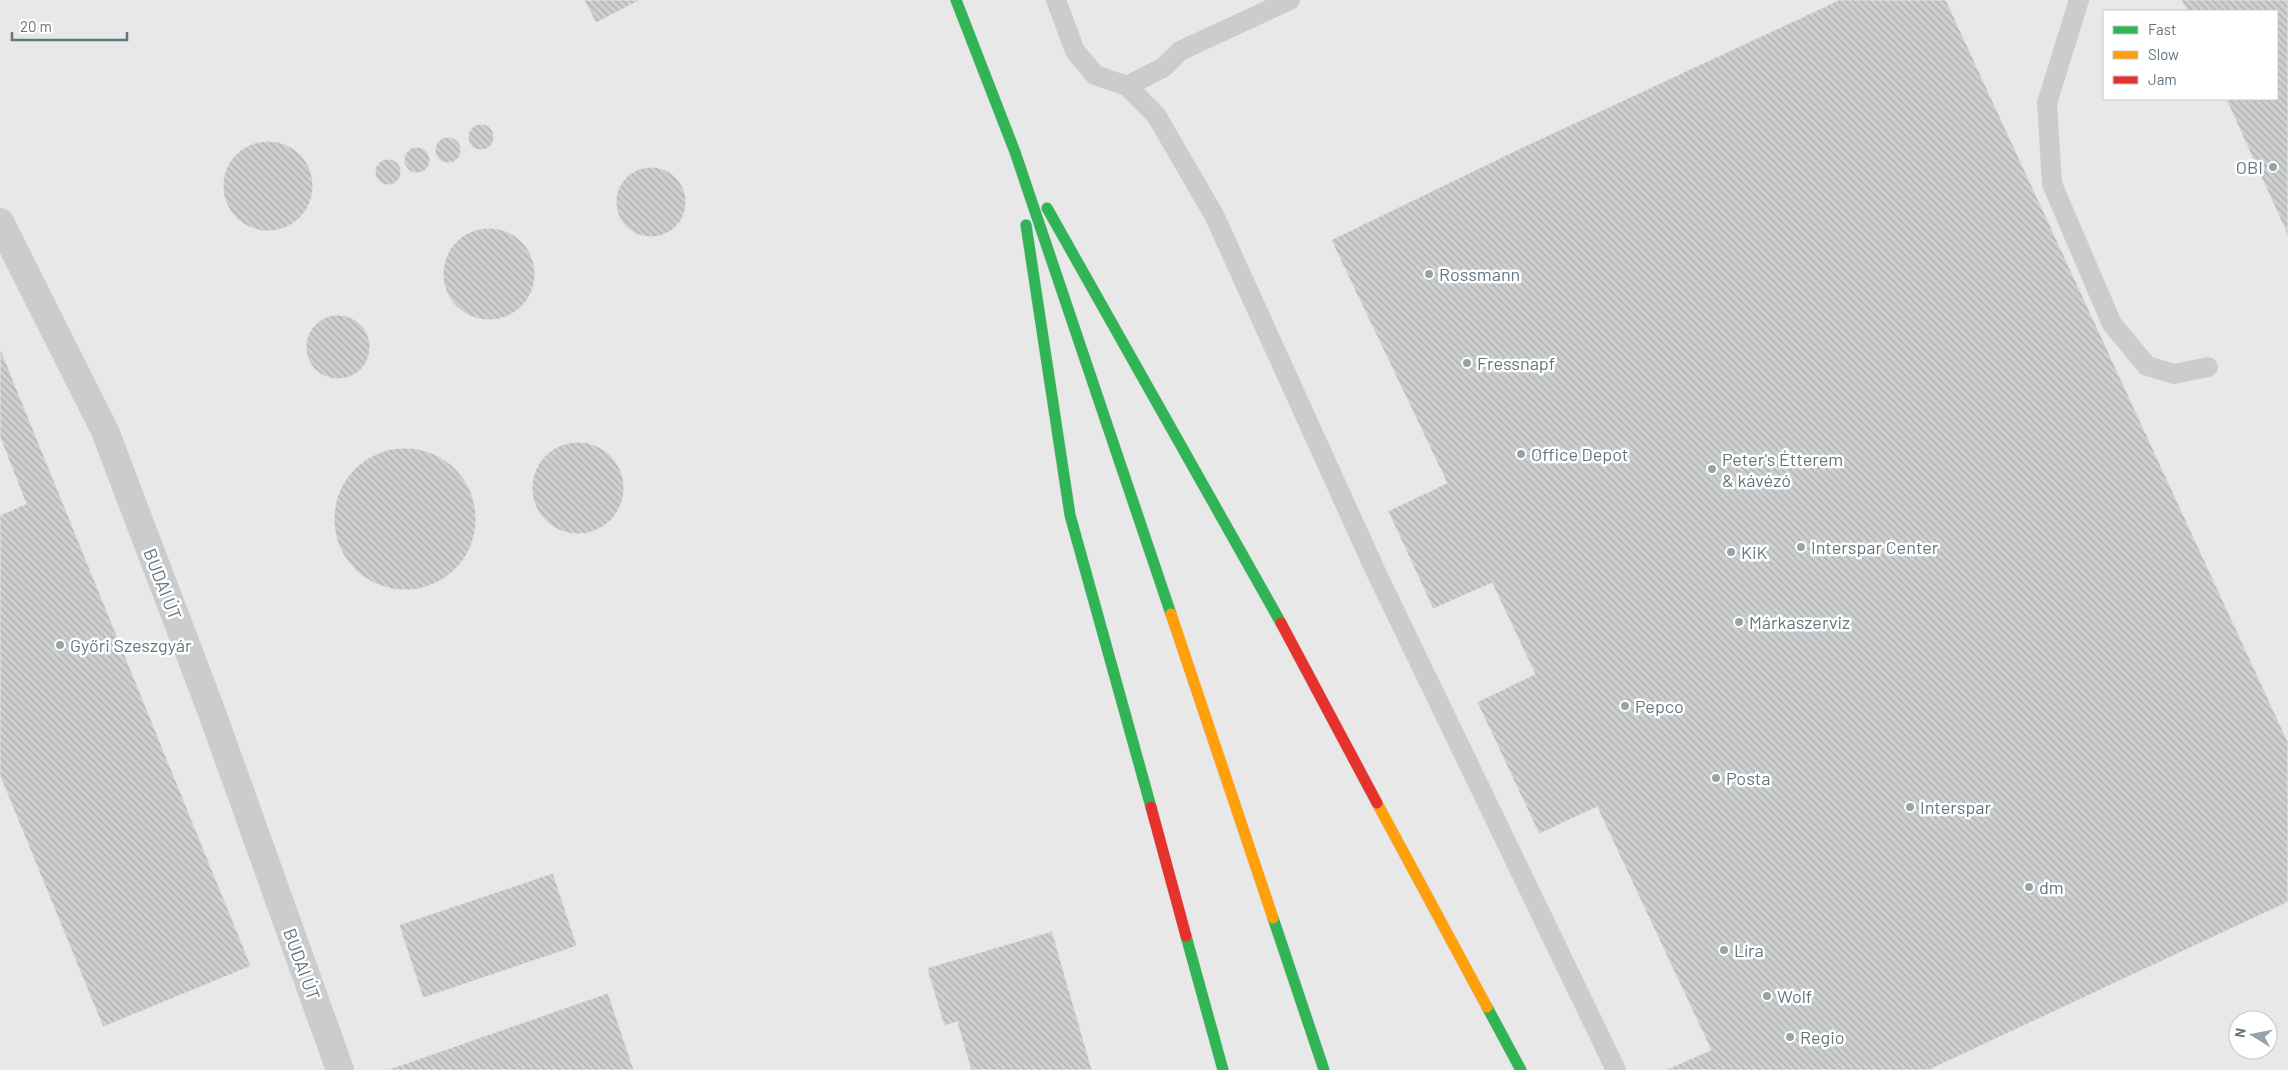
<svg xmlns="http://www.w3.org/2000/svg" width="2288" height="1070" font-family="Barlow,sans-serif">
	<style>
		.built { fill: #e7e8e7; fill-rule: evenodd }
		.building { fill: url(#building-back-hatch); stroke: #e6e6e6 }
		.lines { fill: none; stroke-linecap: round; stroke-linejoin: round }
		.fast-casing { stroke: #d3d4d4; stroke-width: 12 }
		.slow-casing { stroke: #d3d4d4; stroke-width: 12 }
		.jam-casing { stroke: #d3d4d4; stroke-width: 12 }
		.lane { stroke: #cccccd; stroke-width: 20 }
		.street { stroke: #cccccd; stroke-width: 28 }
		.fast { stroke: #30b455; stroke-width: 11 }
		.slow { stroke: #ff9f0a; stroke-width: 11 }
		.jam { stroke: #e5322d; stroke-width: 11 }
		.poi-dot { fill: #97a3a9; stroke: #fff; stroke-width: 2 }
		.labels { text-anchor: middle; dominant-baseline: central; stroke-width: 5; stroke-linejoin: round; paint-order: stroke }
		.poi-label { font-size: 18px; fill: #637680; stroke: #fff; text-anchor: start }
		.street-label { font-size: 18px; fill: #637680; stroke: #fff }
	</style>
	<defs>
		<pattern id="building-back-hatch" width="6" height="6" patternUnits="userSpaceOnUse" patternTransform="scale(1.25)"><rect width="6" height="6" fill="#ced0d0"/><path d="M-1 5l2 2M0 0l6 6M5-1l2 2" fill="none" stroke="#abadae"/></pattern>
	</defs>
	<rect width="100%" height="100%" fill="#f7f7f6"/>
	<path class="built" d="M0 0H2288V1070H0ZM2104 11H2277V99H2104ZM2238 1020H2268V1050H2238Z"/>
	<path class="building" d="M584 0H640L596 23Z
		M1839 0H1946L2288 742V902L1929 1070H1665L1711 1050 1597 807 1539 834 1477 702 1535 674 1492 583 1433 609 1388 511 1447 483 1331 240 1523 147Z
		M2181 0H2288V236L2226 99H2277V11H2187Z
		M468 137a13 13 0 1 1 26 0a13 13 0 1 1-26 0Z
		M435 150a13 13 0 1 1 26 0a13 13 0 1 1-26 0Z
		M223 186a45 45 0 1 1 90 0a45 45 0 1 1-90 0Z
		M404 160a13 13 0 1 1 26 0a13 13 0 1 1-26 0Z
		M375 172a13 13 0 1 1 26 0a13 13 0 1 1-26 0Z
		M616 202a35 35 0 1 1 70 0a35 35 0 1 1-70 0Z
		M443 274a46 46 0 1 1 92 0a46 46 0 1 1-92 0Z
		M306 347a32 32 0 1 1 64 0a32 32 0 1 1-64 0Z
		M0 348 251 966 103 1027 0 776V515L26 504 0 437Z
		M532 488a46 46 0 1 1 92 0a46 46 0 1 1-92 0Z
		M334 519a71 71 0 1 1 142 0a71 71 0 1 1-142 0Z
		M553 873 577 946 423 998 399 925Z
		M1052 931 1092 1070H971L957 1022 944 1026 927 968Z
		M608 993 634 1070H387Z"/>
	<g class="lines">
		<g class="fast-casing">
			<path id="fast" d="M956 0 1015 152 1171 614
				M1047 208 1281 623
				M1026 225 1070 515 1151 807
				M1273 918 1324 1070
				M1186 936 1223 1070
				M1487 1007 1521 1070"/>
		</g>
		<g class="slow-casing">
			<path id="slow" d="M1171 614 1273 918
				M1377 803 1487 1007"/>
		</g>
		<g class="jam-casing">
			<path id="jam" d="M1281 623 1377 803
				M1151 807 1186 936"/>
		</g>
		<path class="lane" d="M1056 0 1075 51 1095 75 1127 86 1156 115 1214 215 1376 572 1616 1070
			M2079 0 2047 103 2052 184 2112 324 2147 366 2174 374 2208 367
			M1127 86 1164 67 1180 51 1290 0"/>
		<path class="street" d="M0 222 105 431 211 710 340 1070"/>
		<use href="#fast" class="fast"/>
		<use href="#slow" class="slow"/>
		<use href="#jam" class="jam"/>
	</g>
	<g class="poi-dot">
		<circle cx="2273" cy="167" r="5"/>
		<circle cx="1429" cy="274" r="5"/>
		<circle cx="1467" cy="363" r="5"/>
		<circle cx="1521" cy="454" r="5"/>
		<circle cx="1712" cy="469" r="5"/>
		<circle cx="1801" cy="547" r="5"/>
		<circle cx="1731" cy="552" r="5"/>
		<circle cx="1739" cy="622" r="5"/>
		<circle cx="60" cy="645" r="5"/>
		<circle cx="1625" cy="706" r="5"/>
		<circle cx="1716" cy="778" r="5"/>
		<circle cx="1910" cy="807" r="5"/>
		<circle cx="2029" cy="887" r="5"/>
		<circle cx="1724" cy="950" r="5"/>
		<circle cx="1767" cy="996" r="5"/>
		<circle cx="1790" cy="1037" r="5"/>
	</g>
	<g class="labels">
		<g class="poi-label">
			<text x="2263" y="167" text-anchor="end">OBI</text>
			<text x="1439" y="274">Rossmann</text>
			<text x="1477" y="363">Fressnapf</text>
			<text x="1531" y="454">Office Depot</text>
			<text x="1722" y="459">Peter's Étterem<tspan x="1722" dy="21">&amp; kávézó</tspan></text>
			<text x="1811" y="547">Interspar Center</text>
			<text x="1741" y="552">KiK</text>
			<text x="1749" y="622">Márkaszerviz</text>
			<text x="70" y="645">Győri Szeszgyár</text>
			<text x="1635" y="706">Pepco</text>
			<text x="1726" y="778">Posta</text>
			<text x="1920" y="807">Interspar</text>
			<text x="2039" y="887">dm</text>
			<text x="1734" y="950">Líra</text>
			<text x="1777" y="996">Wolf</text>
			<text x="1800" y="1037">Regio</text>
		</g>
		<g class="street-label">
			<text transform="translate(163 584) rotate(69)">BUDAI ÚT</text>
			<text transform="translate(302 964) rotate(70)">BUDAI ÚT</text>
		</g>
	</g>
	<rect x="2103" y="10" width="175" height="90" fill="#ffffff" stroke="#c1c8cc"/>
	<rect x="2113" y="26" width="25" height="8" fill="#30b455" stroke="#c1c8cc"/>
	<text x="2148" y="35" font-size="15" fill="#637680">Fast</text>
	<rect x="2113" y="51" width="25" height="8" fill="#ff9f0a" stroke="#c1c8cc"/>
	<text x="2148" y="60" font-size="15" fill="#637680">Slow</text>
	<rect x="2113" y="76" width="25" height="8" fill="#e5322d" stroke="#c1c8cc"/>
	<text x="2148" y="85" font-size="15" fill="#637680">Jam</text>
	<g transform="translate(2253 1035) rotate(280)"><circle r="24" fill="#ffffff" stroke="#c1c8cc"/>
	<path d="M0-4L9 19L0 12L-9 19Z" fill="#97a3a9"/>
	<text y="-8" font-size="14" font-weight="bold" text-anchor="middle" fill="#637680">N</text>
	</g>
	<path d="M12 32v8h115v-8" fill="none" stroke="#637680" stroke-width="2.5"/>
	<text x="20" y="32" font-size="15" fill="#637680" stroke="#ffffff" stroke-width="4" paint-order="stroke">20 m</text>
</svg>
